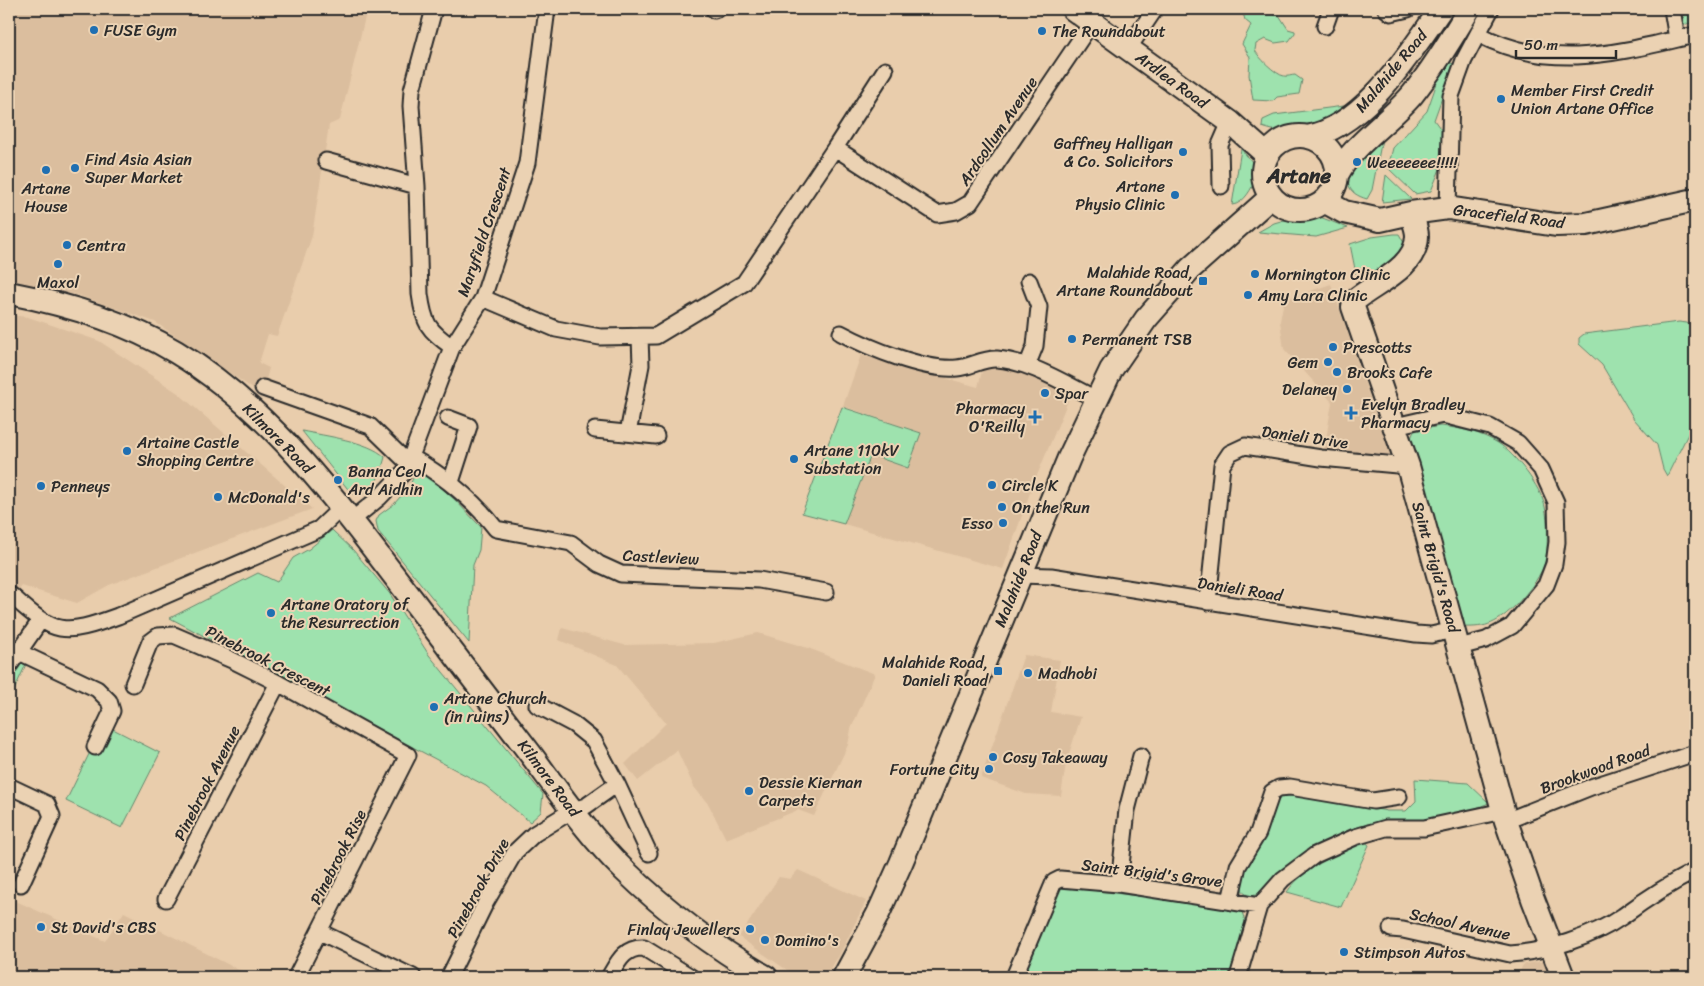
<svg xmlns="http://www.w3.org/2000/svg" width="1704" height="986" font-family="Sriracha,sans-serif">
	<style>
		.built { fill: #dbbe9e }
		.green { fill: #9ee2ae; stroke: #64866c }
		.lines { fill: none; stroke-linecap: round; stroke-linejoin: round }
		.street-casing { stroke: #2b2b2b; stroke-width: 19 }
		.secondary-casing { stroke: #2b2b2b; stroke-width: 26 }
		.street { stroke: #ebd2b3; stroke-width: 15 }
		.secondary { stroke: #ebd2b3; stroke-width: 22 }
		.poi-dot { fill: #1f6fb2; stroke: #ebd2b3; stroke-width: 2 }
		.labels { text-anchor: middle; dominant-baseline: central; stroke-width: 4; stroke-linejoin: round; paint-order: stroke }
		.poi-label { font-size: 16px; fill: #2b2b2b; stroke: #ebd2b3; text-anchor: start }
		.street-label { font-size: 16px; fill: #2b2b2b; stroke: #ebd2b3 }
		.district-label { font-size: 21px; font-weight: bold; fill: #2b2b2b; stroke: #ebd2b3 }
	</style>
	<rect width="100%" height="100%" fill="#e9cdac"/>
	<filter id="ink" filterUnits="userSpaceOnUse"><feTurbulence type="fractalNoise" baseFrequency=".02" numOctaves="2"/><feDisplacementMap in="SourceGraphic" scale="10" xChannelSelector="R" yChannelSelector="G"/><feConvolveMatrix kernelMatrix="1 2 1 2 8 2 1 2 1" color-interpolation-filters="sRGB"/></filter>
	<g filter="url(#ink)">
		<path class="built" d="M9 9H367L340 120 329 125 312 236 277 336 268 334 259 363 269 368 262 395 155 322 78 295 9 281Z
			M1331 284 1379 425 1390 422 1393 453 1380 458 1324 452 1332 402 1284 349 1280 321 1284 300Z
			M9 315 28 317 99 341 178 393 312 509 109 585 77 603 22 586 9 602Z
			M1008 352 1044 363 1077 379 1031 490 1003 569 844 524 871 455 908 468 921 433 843 406 861 355 978 387 986 356Z
			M562 628 624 645 714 643 758 633 808 648 875 674 851 729 848 745 814 816 798 810 726 839 709 805 694 787 677 750 638 781 625 764 666 723 617 665 559 640Z
			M1024 655 1060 660 1051 712 1081 717 1066 763 1061 796 1026 794 981 778Z
			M798 870 866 901 839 956 824 977H797L739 937 779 877 790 879Z
			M9 898 105 941 124 912 253 977H9Z
			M1544 961 1550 977H1518L1523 964Z"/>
		<path class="green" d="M1242 9H1269L1274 15H1279L1288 29 1295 31V33L1289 41 1275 43 1265 39 1256 44 1255 50C1257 56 1276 75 1284 76 1287 77 1292 75 1295 75L1302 80 1299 94 1277 97 1273 101 1253 100 1249 75 1250 57 1242 44 1251 25 1245 20Z
			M1684 9H1695V22L1683 25Z
			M1442 60 1454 64 1434 120 1442 131 1440 169 1431 191 1415 194 1388 168 1393 148 1427 111 1439 77Z
			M1344 106 1354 108C1321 126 1300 140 1262 127L1263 120 1274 115Z
			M1382 139 1372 190 1367 199C1346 193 1346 182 1349 163Z
			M1241 149 1253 163 1256 178C1252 188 1244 204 1232 205Z
			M1386 175 1411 199 1382 202Z
			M1298 216 1320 217 1348 228 1316 237 1258 232 1274 223Z
			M1394 234H1399L1404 243 1402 250 1390 267 1376 269 1368 276 1356 274 1350 244 1372 237Z
			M1679 322 1687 323 1695 329V420L1667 476 1663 469 1657 445 1634 419 1602 365 1579 344V338L1584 334Z
			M842 407 921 433 908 468 871 455 844 524 802 513Z
			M1440 426C1460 428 1480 432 1498 443 1515 454 1541 487 1545 507 1548 521 1548 542 1546 557 1543 575 1528 592 1516 605 1497 623 1488 628 1462 627L1410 440 1414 431Z
			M302 431C325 436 368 441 385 457 381 472 373 501 351 493Z
			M416 473H425L455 500 481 527 479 550 473 565 469 643 378 531 376 521 379 515 394 504 408 488Z
			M332 530 353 550 390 594 429 655 543 794 541 812 530 822 486 786 170 618 258 573 277 582 293 558 309 549Z
			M27 662 9 701C9 687 6 662 27 662Z
			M113 729 160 753 122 828 66 801 92 748 101 752Z
			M1415 779 1468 783 1489 803 1466 812 1415 821 1367 824 1300 857 1256 895 1249 896 1243 892C1236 868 1256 850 1267 829 1272 819 1273 807 1277 796L1284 792 1387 811H1406L1416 801Z
			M1364 841 1369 845 1341 907 1287 892C1304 867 1338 854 1364 841Z
			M1059 886 1241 909 1245 921 1231 977H1030L1023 973Z"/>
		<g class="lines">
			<g class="street-casing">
				<path id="street" d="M434 9 412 90 411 106 417 186 420 294C424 324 428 330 452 347
					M1386 9 1391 13 1408 9
					M1672 9 1677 39
					M714 10 717 9
					M1325 26 1331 9
					M1478 34C1552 73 1620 52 1695 35
					M1128 49 1155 9
					M835 148 885 70
					M326 161 417 186
					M1221 186 1220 145 1230 122
					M1448 208 1451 96 1464 60 1491 9
					M483 298 556 329 600 337 656 336 744 283 835 148 937 214 956 211 970 203 1092 22
					M841 333C869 348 925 371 957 368 970 367 984 358 997 359 1032 362 1065 384 1096 399
					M1027 366 1035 346 1039 307 1029 281
					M263 388 370 426 409 464
					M448 418 469 426 451 482
					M1395 426 1443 415 1490 427 1518 443 1541 469 1556 502 1557 542 1554 564 1546 585 1512 626 1486 640 1459 647
					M595 430 656 436
					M628 433 641 365 640 337
					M411 457C444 476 473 499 496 529L571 543 599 564 621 574 759 580 826 592
					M352 520 379 498 406 470 452 347 483 298 527 163 547 9
					M1020 575 1051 576 1416 634 1431 635 1454 630
					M12 596C55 635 63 636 118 616L319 529 342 507
					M1208 602 1222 465 1230 453 1245 446 1321 458 1408 466
					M19 652 97 689 109 701 112 711 95 747
					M9 666 40 621
					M133 684 150 642 158 636 174 635 232 660 278 683 408 755 297 975
					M537 705 573 724 594 741 617 784
					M9 786 47 804 52 816 21 884
					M1506 821 1591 787 1695 753
					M1119 884 1127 810 1141 756
					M166 899 278 683
					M1230 901 1238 866 1258 833 1272 792 1279 788 1290 787 1373 801 1399 797
					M1391 929 1403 930 1510 954C1545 952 1593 937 1623 916 1646 899 1669 884 1695 871
					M320 932 413 977
					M449 977 486 902 515 852 534 834 573 810 586 806 617 784 649 853
					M609 977C618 962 624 947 644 948L691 977
					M1014 977 1054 882 1060 879 1119 884 1259 906
					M1238 977 1259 906 1283 879 1315 855 1355 837 1386 828H1424L1503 811"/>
			</g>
			<g class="secondary-casing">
				<path id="secondary" d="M1073 9 1230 122 1267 155
					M1263 173a37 37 0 1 1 74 0a37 37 0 1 1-74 0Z
					M1307 137C1364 127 1409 54 1441 9
					M1337 175C1352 145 1389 122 1412 95 1433 69 1452 38 1469 9
					M1324 201 1344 212 1380 220 1411 213 1448 208 1556 225 1586 224 1695 200
					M1411 213C1413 220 1417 228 1417 236 1417 268 1373 284 1354 301L1353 307 1408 466 1506 821 1533 899 1563 977
					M9 293C66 304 126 322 176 352 259 402 321 480 379 556 429 621 479 686 529 752 559 792 588 835 624 870 666 911 716 948 766 977
					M844 977 878 914 901 863 1069 458 1111 370 1146 319 1190 269 1271 197"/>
			</g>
			<use href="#street" class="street"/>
			<use href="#secondary" class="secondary"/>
		</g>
	</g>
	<g class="poi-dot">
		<circle cx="94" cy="30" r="5"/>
		<circle cx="1042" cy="31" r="5"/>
		<circle cx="1501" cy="99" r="5"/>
		<circle cx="1183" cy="152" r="5"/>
		<circle cx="1357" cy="162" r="5"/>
		<circle cx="75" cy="168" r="5"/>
		<circle cx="46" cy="170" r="5"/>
		<circle cx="1175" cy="195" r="5"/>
		<circle cx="67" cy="245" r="5"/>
		<circle cx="58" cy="264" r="5"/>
		<circle cx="1255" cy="274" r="5"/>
		<rect x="1198" y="276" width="10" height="10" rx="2.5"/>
		<circle cx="1248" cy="295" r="5"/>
		<circle cx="1072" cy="339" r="5"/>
		<circle cx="1333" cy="347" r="5"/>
		<circle cx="1328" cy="362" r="5"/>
		<circle cx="1337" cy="372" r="5"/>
		<circle cx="1347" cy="389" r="5"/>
		<circle cx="1045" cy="393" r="5"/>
		<path d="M1348.5 405.5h5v5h5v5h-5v5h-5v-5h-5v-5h5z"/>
		<path d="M1032.5 409.5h5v5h5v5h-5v5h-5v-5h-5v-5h5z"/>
		<circle cx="127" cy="451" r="5"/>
		<circle cx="794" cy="459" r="5"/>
		<circle cx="338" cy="480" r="5"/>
		<circle cx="992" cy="485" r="5"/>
		<circle cx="41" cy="486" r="5"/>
		<circle cx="218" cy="497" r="5"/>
		<circle cx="1002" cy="507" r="5"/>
		<circle cx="1003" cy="523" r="5"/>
		<circle cx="271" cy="613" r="5"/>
		<rect x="993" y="666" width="10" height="10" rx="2.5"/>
		<circle cx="1028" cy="673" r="5"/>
		<circle cx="434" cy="707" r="5"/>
		<circle cx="993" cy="757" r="5"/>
		<circle cx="989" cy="769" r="5"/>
		<circle cx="749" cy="791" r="5"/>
		<circle cx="41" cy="927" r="5"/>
		<circle cx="750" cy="929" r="5"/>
		<circle cx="765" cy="940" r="5"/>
		<circle cx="1344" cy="952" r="5"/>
	</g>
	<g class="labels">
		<g class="poi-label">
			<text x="104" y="30">FUSE Gym</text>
			<text x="1052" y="31">The Roundabout</text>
			<text x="1511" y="90">Member First Credit<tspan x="1511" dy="18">Union Artane Office</tspan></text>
			<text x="1173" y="143" text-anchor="end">Gaffney Halligan<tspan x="1173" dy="18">&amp; Co. Solicitors</tspan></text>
			<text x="85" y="159">Find Asia Asian<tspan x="85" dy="18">Super Market</tspan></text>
			<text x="1367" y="162">Weeeeeee!!!!!</text>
			<text x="1165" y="186" text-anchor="end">Artane<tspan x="1165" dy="18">Physio Clinic</tspan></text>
			<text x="46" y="188" text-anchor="middle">Artane<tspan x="46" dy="18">House</tspan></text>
			<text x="77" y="245">Centra</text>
			<text x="1193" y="272" text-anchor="end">Malahide Road,<tspan x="1193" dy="18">Artane Roundabout</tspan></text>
			<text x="1265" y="274">Mornington Clinic</text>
			<text x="58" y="282" text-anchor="middle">Maxol</text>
			<text x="1258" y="295">Amy Lara Clinic</text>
			<text x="1082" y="339">Permanent TSB</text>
			<text x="1343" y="347">Prescotts</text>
			<text x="1318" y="362" text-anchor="end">Gem</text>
			<text x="1347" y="372">Brooks Cafe</text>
			<text x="1337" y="389" text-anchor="end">Delaney</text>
			<text x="1055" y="393">Spar</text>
			<text x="1361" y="404">Evelyn Bradley<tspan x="1361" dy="18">Pharmacy</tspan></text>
			<text x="1025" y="408" text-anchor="end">Pharmacy<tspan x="1025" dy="18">O'Reilly</tspan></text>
			<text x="137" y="442">Artaine Castle<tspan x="137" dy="18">Shopping Centre</tspan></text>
			<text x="804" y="450">Artane 110kV<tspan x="804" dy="18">Substation</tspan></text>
			<text x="348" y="471">Banna Ceol<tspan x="348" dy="18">Ard Aidhin</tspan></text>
			<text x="1002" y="485">Circle K</text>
			<text x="51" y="486">Penneys</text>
			<text x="228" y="497">McDonald's</text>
			<text x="1012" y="507">On the Run</text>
			<text x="993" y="523" text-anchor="end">Esso</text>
			<text x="281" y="604">Artane Oratory of<tspan x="281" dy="18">the Resurrection</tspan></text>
			<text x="988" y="662" text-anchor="end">Malahide Road,<tspan x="988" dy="18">Danieli Road</tspan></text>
			<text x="1038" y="673">Madhobi</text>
			<text x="444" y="698">Artane Church<tspan x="444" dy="18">(in ruins)</tspan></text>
			<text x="1003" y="757">Cosy Takeaway</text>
			<text x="979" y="769" text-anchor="end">Fortune City</text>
			<text x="759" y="782">Dessie Kiernan<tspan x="759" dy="18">Carpets</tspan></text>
			<text x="51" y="927">St David's CBS</text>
			<text x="740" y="929" text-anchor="end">Finlay Jewellers</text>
			<text x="775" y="940">Domino's</text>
			<text x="1354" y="952">Stimpson Autos</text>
		</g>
		<g class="street-label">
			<text transform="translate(1391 71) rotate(-50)">Malahide Road</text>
			<text transform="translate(1172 80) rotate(36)">Ardlea Road</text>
			<text transform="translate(998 131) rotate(-56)">Ardcollum Avenue</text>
			<text transform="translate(1509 216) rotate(7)">Gracefield Road</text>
			<text transform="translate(484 232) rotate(-71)">Maryfield Crescent</text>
			<text transform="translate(1305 437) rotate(8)">Danieli Drive</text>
			<text transform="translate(278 438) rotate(45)">Kilmore Road</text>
			<text transform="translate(661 557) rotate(3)">Castleview</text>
			<text transform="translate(1436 567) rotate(74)">Saint Brigid's Road</text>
			<text transform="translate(1018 579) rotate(-68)">Malahide Road</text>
			<text transform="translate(1240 589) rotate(9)">Danieli Road</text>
			<text transform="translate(268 661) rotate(27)">Pinebrook Crescent</text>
			<text transform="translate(1595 769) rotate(-20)">Brookwood Road</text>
			<text transform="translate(549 778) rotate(53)">Kilmore Road</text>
			<text transform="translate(207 783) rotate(-63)">Pinebrook Avenue</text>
			<text transform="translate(338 857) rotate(-63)">Pinebrook Rise</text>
			<text transform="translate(1152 873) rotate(7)">Saint Brigid's Grove</text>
			<text transform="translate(478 888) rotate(-61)">Pinebrook Drive</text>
			<text transform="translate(1460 924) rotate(12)">School Avenue</text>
		</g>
		<g class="district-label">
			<text x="1299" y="176">Artane</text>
		</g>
	</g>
	<rect width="1704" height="986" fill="none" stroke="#ebd2b3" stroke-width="30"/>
	<rect x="15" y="15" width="1674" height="956" fill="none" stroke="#2b2b2b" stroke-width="2" filter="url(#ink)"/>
	<path d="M1516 50v8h100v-8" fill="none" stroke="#2b2b2b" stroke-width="2.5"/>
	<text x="1524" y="50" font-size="15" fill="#2b2b2b" stroke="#ebd2b3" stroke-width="4" paint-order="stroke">50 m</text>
</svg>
